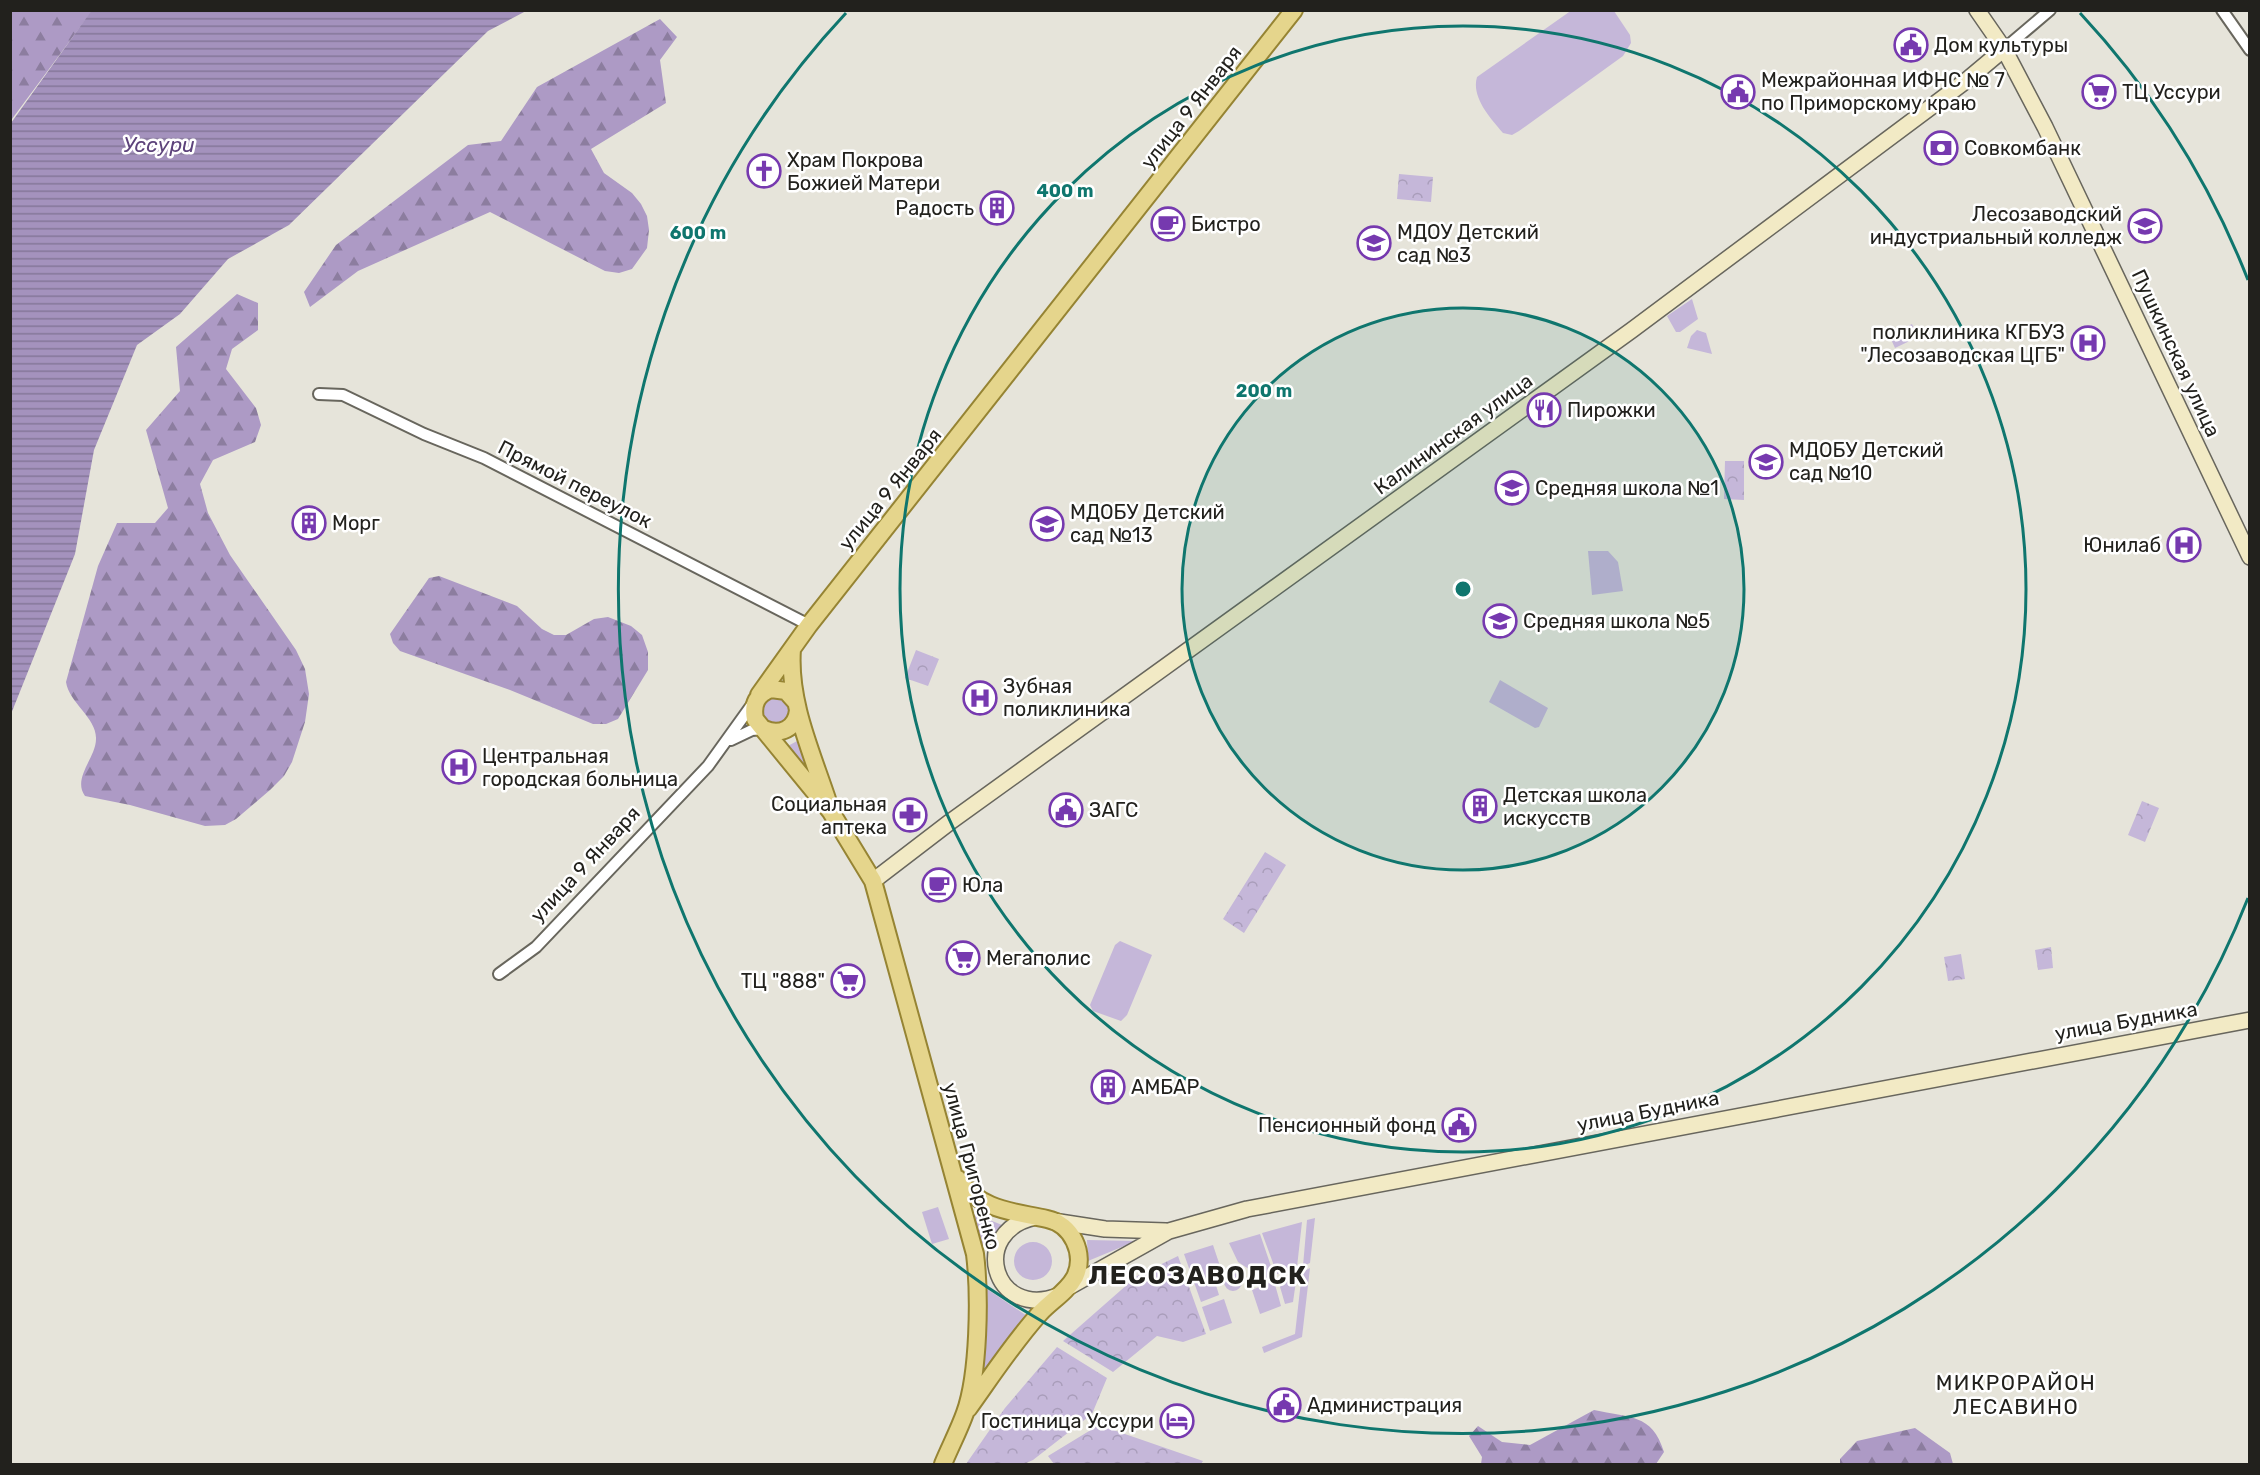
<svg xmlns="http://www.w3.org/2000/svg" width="2260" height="1475" font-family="Rubik,sans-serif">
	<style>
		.grass { fill: #c5b7d9 }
		.forest { fill: url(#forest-firs) }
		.park { fill: url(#park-crowns) }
		.water { fill: url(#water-rules) }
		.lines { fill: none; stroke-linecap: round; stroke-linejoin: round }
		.minor-casing { stroke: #68665d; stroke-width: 14 }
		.secondary-casing { stroke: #68665d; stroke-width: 18 }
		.primary-casing { stroke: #968433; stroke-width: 20 }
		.minor { stroke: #fff; stroke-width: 10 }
		.secondary { stroke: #f2eac5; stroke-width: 15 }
		.primary { stroke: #e5d58c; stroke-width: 16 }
		.ring { fill: none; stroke: #0f766e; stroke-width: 3 }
		.labels { text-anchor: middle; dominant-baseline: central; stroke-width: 5; stroke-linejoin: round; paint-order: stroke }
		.poi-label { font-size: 20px; fill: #22211d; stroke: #fff; text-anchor: start }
		.street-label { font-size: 20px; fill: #22211d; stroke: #fff }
		.water-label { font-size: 21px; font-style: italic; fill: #5d437b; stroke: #fff }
		.neighbourhood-label { font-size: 21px; letter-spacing: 1.5px; fill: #22211d; stroke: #fff }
		.district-label { font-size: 26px; font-weight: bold; letter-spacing: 1.5px; fill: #22211d; stroke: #fff }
		.centre { fill: #0f766e; stroke: #fff; stroke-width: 3 }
		.ring-label { font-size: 18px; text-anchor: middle; font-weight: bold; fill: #0f766e; stroke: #fff; stroke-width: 5; stroke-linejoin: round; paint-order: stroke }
	</style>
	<defs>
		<pattern id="forest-firs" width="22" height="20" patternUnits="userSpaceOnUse" patternTransform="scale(1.5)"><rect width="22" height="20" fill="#ad9ac5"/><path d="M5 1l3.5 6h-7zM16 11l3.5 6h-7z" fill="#8c7d9f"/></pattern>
		<pattern id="park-crowns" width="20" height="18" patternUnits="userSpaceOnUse" patternTransform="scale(1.5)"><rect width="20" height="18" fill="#c5b7d9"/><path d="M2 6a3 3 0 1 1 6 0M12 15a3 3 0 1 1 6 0" fill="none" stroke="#a99dba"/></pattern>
		<pattern id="water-rules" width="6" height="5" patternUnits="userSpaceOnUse" patternTransform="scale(1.5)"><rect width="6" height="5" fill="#a492bd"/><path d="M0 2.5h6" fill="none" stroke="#857799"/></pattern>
	</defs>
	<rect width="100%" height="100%" fill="#e6e4da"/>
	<path class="grass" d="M1572 10 1614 11 1630 35 1631 43 1623 56 1519 131 1512 135 1503 133C1490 118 1471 97 1477 77Z
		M1692 299 1698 319 1680 332H1676L1667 316Z
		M1697 330 1706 333 1712 354 1687 348 1691 336Z
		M1588 551H1608L1618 562 1623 591 1592 595Z
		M1500 680 1548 708 1539 727 1535 728 1489 702Z
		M762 710a14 14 0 1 1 28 0a14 14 0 1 1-28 0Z
		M799 740 814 785 786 747Z
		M1120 941 1152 955 1127 1015 1121 1021 1093 1011 1090 1005 1115 945Z
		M938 1207 949 1239 932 1244 922 1212Z
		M970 1212 1002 1225 978 1250Z
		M1315 1218 1310 1263 1303 1266 1307 1220Z
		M1302 1222 1297 1267 1277 1274 1262 1233Z
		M1260 1234 1274 1275 1255 1282 1252 1271 1238 1262 1229 1243Z
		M1087 1240 1136 1241 1088 1261Z
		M1014 1261a19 19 0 1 1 38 0a19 19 0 1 1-38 0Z
		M1213 1245 1221 1269 1215 1282 1219 1295 1201 1302 1184 1254Z
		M1310 1268 1302 1337 1264 1353 1262 1347 1295 1334 1302 1272Z
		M1224 1282a9 9 0 1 1 18 0a9 9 0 1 1-18 0Z
		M1297 1274 1293 1302 1285 1304 1278 1280Z
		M1274 1281 1281 1306 1260 1314 1252 1290Z
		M987 1289 1027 1316 973 1391Z
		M1224 1299 1232 1323 1210 1331 1202 1307Z"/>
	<path class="forest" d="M92 11 12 119 11 123V12Z
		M660 19 677 37 660 60 666 103 591 149 604 173 632 193 641 204 647 216 649 230 647 248 632 269 619 273 605 271 490 212 358 271 310 307 304 292 336 245 468 145 501 141 537 87Z
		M237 294 258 303V330L232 349 226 369 256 408 261 425 255 442 213 460 200 484 208 513 230 555 296 650 305 669 309 694 305 722 292 762 284 776 270 790 236 819 225 825 205 826 130 805 85 796C72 778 96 758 96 739 97 718 69 703 66 682L98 566 117 523H155L168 508 146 430 180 391 176 347Z
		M439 576 517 606 542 629 554 635H566L594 619 608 617 631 626 642 635 648 652V670L618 719 606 724H593L510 690 400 651 393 643 390 634 429 578Z
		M1594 1410C1629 1418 1652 1413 1664 1452L1656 1464H1481L1482 1457 1469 1436 1478 1426 1502 1442 1530 1445Z
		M1915 1428 1950 1453 1953 1464H1840V1459L1857 1441Z"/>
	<path class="park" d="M1399 174 1433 177 1431 202 1397 199Z
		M1912 324 1918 337 1895 348 1889 335Z
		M1725 461H1744V500L1724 499Z
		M916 650 939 659 928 686 905 678Z
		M2142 801 2159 808 2145 842 2128 835Z
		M1265 852 1286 865 1244 933 1223 919Z
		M2051 947 2053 968 2038 970 2035 950Z
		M1961 954 1965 979 1948 981 1944 957Z
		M1178 1256 1206 1334 1183 1342 1157 1336 1113 1372 1063 1341 1137 1276Z
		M1057 1347 1107 1378 1092 1414 1033 1460 1024 1464H966L1005 1408Z
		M1099 1425 1203 1461 1201 1464H1054L1048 1456Z"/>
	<path class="water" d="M92 10 526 11 488 31 289 225 228 259 180 314 137 345 94 450 75 554 11 714V123Z"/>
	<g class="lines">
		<g class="minor-casing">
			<path id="minor" d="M2222 10 2250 50
				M2004 49 2050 10
				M319 394 343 395 424 434 484 458 809 625
				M731 740 752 730 764 729
				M499 974 536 947 708 766 754 702"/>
		</g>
		<g class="secondary-casing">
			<path id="secondary" d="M1977 10 2004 49 2045 127 2250 557
				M873 881 950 822 1632 330 1967 80 2004 49
				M1036 1217C968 1231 993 1320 1058 1296
				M1053 1221 1105 1229 1166 1231
				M1069 1287 1169 1231 1247 1209 2250 1020"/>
		</g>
		<g class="primary-casing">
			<path id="primary" d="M792 649C788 702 812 753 828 802
				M759 695 809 625 1294 10
				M796 702 786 691 771 689C757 694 752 704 755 719L831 812 873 881 975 1254C980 1295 979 1374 965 1413 959 1430 950 1447 943 1464
				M764 729C780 736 796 729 798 710
				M958 1179C982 1211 1011 1211 1047 1219 1072 1224 1086 1254 1075 1277 1067 1292 1051 1301 1040 1313 1013 1343 991 1377 968 1409"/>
		</g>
		<use href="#minor" class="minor"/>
		<use href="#secondary" class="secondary"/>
		<use href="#primary" class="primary"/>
	</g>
	<circle cx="1463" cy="589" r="281" fill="#0f766e" fill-opacity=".12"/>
	<g class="ring">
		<circle cx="1463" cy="589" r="281"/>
		<circle cx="1463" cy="589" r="563"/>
		<path d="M2248 898A844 844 0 1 1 846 13M2080 13A844 844 0 0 1 2248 280"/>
	</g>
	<defs>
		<g id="civic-ring" transform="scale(1.725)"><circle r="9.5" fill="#fff" stroke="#7639af" stroke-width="1.5"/><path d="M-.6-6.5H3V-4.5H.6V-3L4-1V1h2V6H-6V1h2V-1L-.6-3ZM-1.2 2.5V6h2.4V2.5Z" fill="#7639af"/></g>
		<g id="supermarket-ring" transform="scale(1.725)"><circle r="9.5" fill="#fff" stroke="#7639af" stroke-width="1.5"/><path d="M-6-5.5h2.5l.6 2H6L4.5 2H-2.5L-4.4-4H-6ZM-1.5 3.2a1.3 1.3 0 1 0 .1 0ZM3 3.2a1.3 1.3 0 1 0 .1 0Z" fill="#7639af"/></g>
		<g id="bank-ring" transform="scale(1.725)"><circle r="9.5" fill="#fff" stroke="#7639af" stroke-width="1.5"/><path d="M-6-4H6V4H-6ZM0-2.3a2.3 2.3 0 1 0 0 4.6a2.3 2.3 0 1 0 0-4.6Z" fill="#7639af"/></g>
		<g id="church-ring" transform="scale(1.725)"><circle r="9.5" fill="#fff" stroke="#7639af" stroke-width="1.5"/><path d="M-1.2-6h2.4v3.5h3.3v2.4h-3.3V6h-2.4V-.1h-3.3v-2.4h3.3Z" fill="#7639af"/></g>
		<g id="building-ring" transform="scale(1.725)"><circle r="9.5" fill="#fff" stroke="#7639af" stroke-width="1.5"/><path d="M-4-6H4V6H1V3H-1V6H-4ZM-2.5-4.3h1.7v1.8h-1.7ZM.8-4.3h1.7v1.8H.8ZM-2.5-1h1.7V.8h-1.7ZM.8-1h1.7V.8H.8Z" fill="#7639af"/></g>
		<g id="cafe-ring" transform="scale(1.725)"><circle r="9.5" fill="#fff" stroke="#7639af" stroke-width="1.5"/><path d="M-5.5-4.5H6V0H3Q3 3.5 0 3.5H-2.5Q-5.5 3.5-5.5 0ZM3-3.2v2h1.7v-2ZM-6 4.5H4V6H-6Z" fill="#7639af"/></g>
		<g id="university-ring" transform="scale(1.725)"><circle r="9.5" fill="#fff" stroke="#7639af" stroke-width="1.5"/><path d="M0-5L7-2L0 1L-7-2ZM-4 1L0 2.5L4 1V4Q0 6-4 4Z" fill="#7639af"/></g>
		<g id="school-ring" transform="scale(1.725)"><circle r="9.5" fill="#fff" stroke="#7639af" stroke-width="1.5"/><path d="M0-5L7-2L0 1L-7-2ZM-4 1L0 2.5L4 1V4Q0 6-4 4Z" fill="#7639af"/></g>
		<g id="hospital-ring" transform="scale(1.725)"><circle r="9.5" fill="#fff" stroke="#7639af" stroke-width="1.5"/><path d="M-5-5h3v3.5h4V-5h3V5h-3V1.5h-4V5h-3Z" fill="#7639af"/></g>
		<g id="restaurant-ring" transform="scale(1.725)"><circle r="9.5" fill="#fff" stroke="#7639af" stroke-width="1.5"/><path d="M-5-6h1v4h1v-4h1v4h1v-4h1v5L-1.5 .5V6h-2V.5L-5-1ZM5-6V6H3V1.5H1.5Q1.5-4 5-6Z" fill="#7639af"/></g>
		<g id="pharmacy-ring" transform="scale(1.725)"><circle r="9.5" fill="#fff" stroke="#7639af" stroke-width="1.5"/><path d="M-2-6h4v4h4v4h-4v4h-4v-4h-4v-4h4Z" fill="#7639af"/></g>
		<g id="hotel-ring" transform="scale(1.725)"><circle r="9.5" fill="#fff" stroke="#7639af" stroke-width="1.5"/><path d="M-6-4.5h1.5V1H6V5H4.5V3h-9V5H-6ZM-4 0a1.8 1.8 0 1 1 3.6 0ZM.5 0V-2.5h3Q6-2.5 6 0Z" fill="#7639af"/></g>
	</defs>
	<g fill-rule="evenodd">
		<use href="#civic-ring" x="1911" y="45"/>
		<use href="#civic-ring" x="1738" y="92"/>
		<use href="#supermarket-ring" x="2099" y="92"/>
		<use href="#bank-ring" x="1941" y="148"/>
		<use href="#church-ring" x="764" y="171"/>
		<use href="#building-ring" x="997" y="208"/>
		<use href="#cafe-ring" x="1168" y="224"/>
		<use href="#university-ring" x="2145" y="226"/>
		<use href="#school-ring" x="1374" y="243"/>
		<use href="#hospital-ring" x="2088" y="343"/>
		<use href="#restaurant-ring" x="1544" y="410"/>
		<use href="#school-ring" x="1766" y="462"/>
		<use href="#school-ring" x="1512" y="488"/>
		<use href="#building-ring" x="309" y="523"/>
		<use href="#school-ring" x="1047" y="524"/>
		<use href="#hospital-ring" x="2184" y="545"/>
		<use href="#school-ring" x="1500" y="621"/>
		<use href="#hospital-ring" x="980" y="698"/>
		<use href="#hospital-ring" x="459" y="767"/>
		<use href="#building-ring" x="1480" y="806"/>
		<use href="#civic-ring" x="1066" y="810"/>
		<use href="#pharmacy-ring" x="910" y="815"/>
		<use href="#cafe-ring" x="939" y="885"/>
		<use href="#supermarket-ring" x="963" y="958"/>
		<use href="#supermarket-ring" x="848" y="981"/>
		<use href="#building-ring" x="1108" y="1087"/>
		<use href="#civic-ring" x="1459" y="1125"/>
		<use href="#civic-ring" x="1284" y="1405"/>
		<use href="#hotel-ring" x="1177" y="1421"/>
	</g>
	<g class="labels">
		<g class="poi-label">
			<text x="1934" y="45">Дом культуры</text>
			<text x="1761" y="80">Межрайонная ИФНС № 7<tspan x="1761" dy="23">по Приморскому краю</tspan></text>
			<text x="2122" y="92">ТЦ Уссури</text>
			<text x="1964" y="148">Совкомбанк</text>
			<text x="787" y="160">Храм Покрова<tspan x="787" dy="23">Божией Матери</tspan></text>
			<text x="974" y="208" text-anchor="end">Радость</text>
			<text x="2122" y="214" text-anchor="end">Лесозаводский<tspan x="2122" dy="23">индустриальный колледж</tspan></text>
			<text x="1191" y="224">Бистро</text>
			<text x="1397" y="232">МДОУ Детский<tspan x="1397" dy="23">сад №3</tspan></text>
			<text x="2065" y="332" text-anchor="end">поликлиника КГБУЗ<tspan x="2065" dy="23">"Лесозаводская ЦГБ"</tspan></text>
			<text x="1567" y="410">Пирожки</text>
			<text x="1789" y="450">МДОБУ Детский<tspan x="1789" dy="23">сад №10</tspan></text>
			<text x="1535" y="488">Средняя школа №1</text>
			<text x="1070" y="512">МДОБУ Детский<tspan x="1070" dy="23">сад №13</tspan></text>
			<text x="332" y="523">Морг</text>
			<text x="2161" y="545" text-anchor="end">Юнилаб</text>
			<text x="1523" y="621">Средняя школа №5</text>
			<text x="1003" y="686">Зубная<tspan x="1003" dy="23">поликлиника</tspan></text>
			<text x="482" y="756">Центральная<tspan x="482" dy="23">городская больница</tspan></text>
			<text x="1503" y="795">Детская школа<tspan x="1503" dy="23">искусств</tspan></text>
			<text x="887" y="804" text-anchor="end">Социальная<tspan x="887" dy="23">аптека</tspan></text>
			<text x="1089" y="810">ЗАГС</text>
			<text x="962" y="885">Юла</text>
			<text x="986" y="958">Мегаполис</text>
			<text x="825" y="981" text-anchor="end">ТЦ "888"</text>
			<text x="1131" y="1087">АМБАР</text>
			<text x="1436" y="1125" text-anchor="end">Пенсионный фонд</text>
			<text x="1307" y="1405">Администрация</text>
			<text x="1154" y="1421" text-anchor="end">Гостиница Уссури</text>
		</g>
		<g class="street-label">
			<text transform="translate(1191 107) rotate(-52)">улица 9 Января</text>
			<text transform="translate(2176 353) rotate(65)">Пушкинская улица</text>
			<text transform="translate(1453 434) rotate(-36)">Калининская улица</text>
			<text transform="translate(575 484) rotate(27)">Прямой переулок</text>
			<text transform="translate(890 489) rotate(-51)">улица 9 Января</text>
			<text transform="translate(585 864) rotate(-47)">улица 9 Января</text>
			<text transform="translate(2126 1021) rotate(-10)">улица Будника</text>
			<text transform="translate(1648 1111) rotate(-11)">улица Будника</text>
			<text transform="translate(972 1166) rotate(75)">улица Григоренко</text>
		</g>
		<g class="water-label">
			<text x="159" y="144">Уссури</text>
		</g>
		<g class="neighbourhood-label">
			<text x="2016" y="1382">МИКРОРАЙОН<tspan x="2016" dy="24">ЛЕСАВИНО</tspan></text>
		</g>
		<g class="district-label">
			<text x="1198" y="1275">ЛЕСОЗАВОДСК</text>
		</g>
	</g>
	<circle cx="1463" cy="589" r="9" class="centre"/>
	<g class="ring-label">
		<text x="1065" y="197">400 m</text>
		<text x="698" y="239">600 m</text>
		<text x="1264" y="397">200 m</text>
	</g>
	<rect width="2260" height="1475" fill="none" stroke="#22211d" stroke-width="24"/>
</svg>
